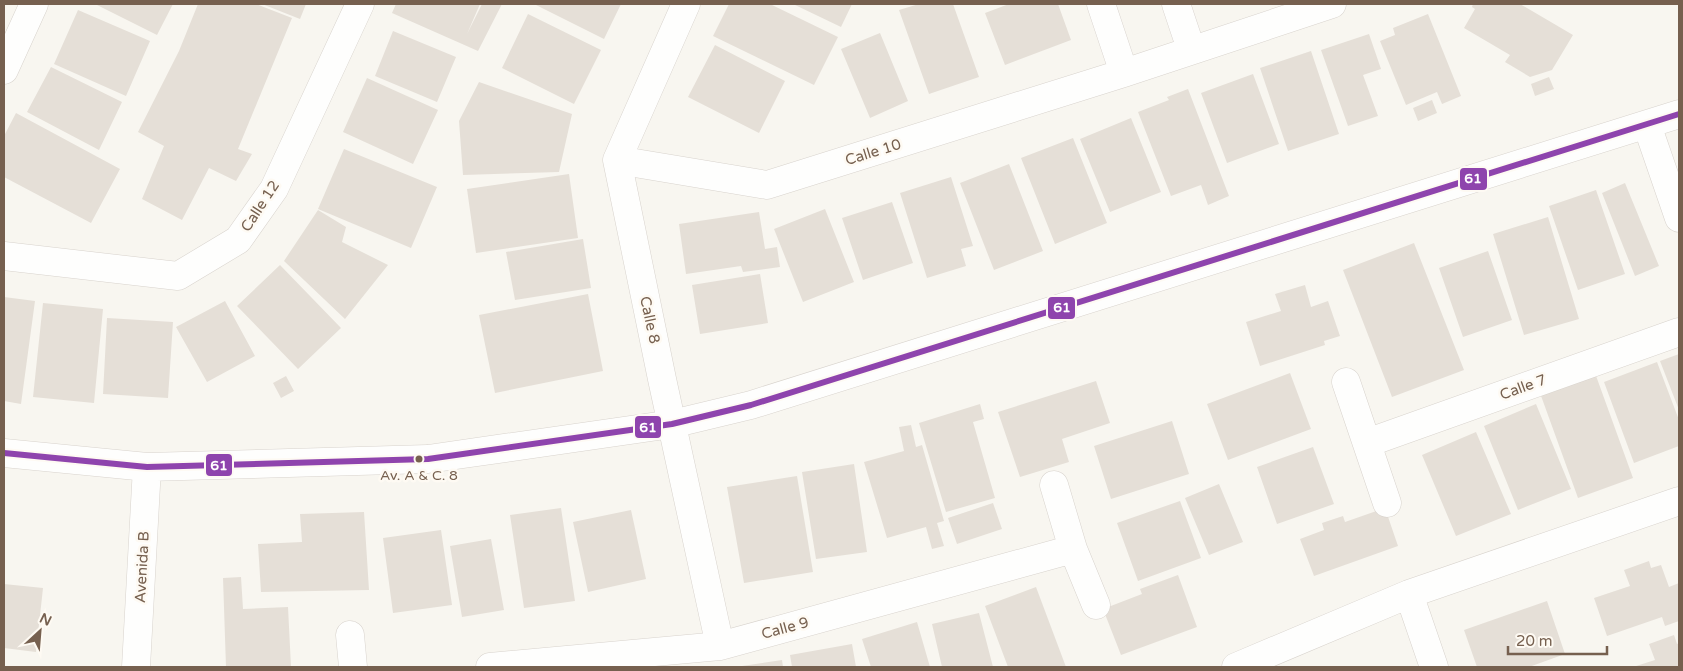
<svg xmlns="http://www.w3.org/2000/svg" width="1683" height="671" font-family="'Varela Round',sans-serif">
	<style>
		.building { fill: #e5dfd7 }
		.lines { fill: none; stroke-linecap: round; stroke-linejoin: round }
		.minor-casing { stroke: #d8d3cd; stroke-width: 29 }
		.minor { stroke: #fefefd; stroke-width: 28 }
		.bus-1-casing { stroke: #fefaf3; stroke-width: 10 }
		.bus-1 { stroke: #8e44ad; stroke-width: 6 }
		.bus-dot { fill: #76604f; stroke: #fefaf3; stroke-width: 2 }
		.labels { text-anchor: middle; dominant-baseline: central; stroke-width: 5; stroke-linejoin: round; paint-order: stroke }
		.bus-label { font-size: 14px; fill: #76604f; stroke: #fefaf3 }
		.street-label { font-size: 15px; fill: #76604f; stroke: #fefaf3 }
		.line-badge { stroke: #fefaf3; stroke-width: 2 }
		.badge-label { font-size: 14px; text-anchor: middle; font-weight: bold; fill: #fff }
	</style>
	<rect width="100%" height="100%" fill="#f8f6f0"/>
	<path class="building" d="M95 4H173L157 35Z
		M198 4H256L292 18 238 149 252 154 236 181 209 168 182 220 142 199 164 146 138 132 179 51Z
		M262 4H306L300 19Z
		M396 4H480L467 34 482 4H502L478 51 392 13Z
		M534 4H621L604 39Z
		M729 4H770L838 37 814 85 713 36Z
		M793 4H852L841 27Z
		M919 4H953L979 77 929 94 899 10Z
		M1009 4H1058L1071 40 1005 65 985 13Z
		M1473 4H1520L1573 35 1552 70 1530 77 1505 62 1510 55 1464 28 1475 9 1472 7Z
		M78 10 150 41 126 96 54 64Z
		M528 14 601 50 574 104 502 68Z
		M1428 14 1461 96 1442 104 1437 92 1406 105 1380 41 1395 35 1393 28Z
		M393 31 456 57 437 102 375 76Z
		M880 33 908 101 870 118 841 49Z
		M1369 34 1381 69 1363 75 1378 116 1348 126 1321 50Z
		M715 45 785 81 759 133 688 97Z
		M1311 51 1339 134 1288 151 1260 68Z
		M51 67 122 102 99 150 27 112Z
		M1253 74 1279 144 1227 163 1201 93Z
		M1549 77 1554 89 1535 96 1531 84Z
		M367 78 438 110 413 164 343 132Z
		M479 82 572 114 559 172 463 175 459 121Z
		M1188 89 1229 196 1208 205 1201 185 1171 196 1138 112 1169 100 1167 97Z
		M1432 100 1437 113 1418 121 1413 108Z
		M16 113 120 169 91 223 4 177V136Z
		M1131 118 1161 192 1110 212 1080 139Z
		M1073 138 1107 223 1055 244 1021 158Z
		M344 149 437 187 411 248 318 209Z
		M1009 164 1043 251 994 270 960 183Z
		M569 174 578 238 476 253 467 189Z
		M951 177 973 246 961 249 966 266 927 278 900 193Z
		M1625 183 1659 266 1635 276 1602 193Z
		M1596 190 1625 274 1578 290 1549 206Z
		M892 202 913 263 863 280 842 218Z
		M825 209 854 282 803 302 774 229Z
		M318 210 346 227 342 242 388 265 345 319 284 261Z
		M759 212 765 249 777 247 780 267 743 272 741 266 686 274 679 224Z
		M1548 217 1579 319 1524 335 1493 234Z
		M583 239 591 288 515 300 506 252Z
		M1414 243 1464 370 1392 397 1343 270Z
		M1488 251 1512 320 1463 337 1439 268Z
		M280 265 341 328 298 369 237 306Z
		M760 274 768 323 700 334 692 285Z
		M1305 285 1311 307 1328 301 1340 336 1324 341 1325 345 1260 366 1246 322 1281 311 1275 294Z
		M588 294 603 371 495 393 479 315Z
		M4 297 35 301 21 404 4 401Z
		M225 301 255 356 207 382 176 327Z
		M43 303 103 309 94 403 33 397Z
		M107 318 173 322 168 398 103 394Z
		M1679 354V410L1660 361Z
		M1657 362 1679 420V446L1634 463 1604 382Z
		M1290 373 1311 429 1228 460 1207 404Z
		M1595 373 1633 478 1578 498 1540 393Z
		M286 376 294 391 281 398 273 383Z
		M1096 381 1110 423 1062 439 1069 462 1020 477 998 412Z
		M980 404 984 419 973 422 995 498 946 512 919 423Z
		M1536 404 1571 489 1518 510 1484 426Z
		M1172 421 1189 474 1111 499 1094 446Z
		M911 425 916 447 922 445 944 521 937 523 944 546 932 549 926 527 887 538 864 462 904 451 899 427Z
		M1476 432 1511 514 1456 536 1422 455Z
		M1313 447 1334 504 1277 524 1257 467Z
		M854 464 867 552 816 559 802 472Z
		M797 476 813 572 744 583 727 487Z
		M1219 484 1243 542 1209 555 1185 498Z
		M1180 501 1201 558 1138 581 1117 523Z
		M993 503 1002 529 957 544 948 518Z
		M561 508 575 601 524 608 510 515Z
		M1385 508 1398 546 1314 576 1300 539 1324 530 1322 523 1343 516 1345 522Z
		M631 510 646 579 588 592 573 522Z
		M364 512 369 590 261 592 258 544 302 542 300 514Z
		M441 530 452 605 393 613 383 538Z
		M491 539 504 610 462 617 450 546Z
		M1649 561 1651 568 1661 565 1669 587 1679 583V621L1665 626 1662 617 1607 636 1594 598 1630 586 1624 570Z
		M1178 575 1197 627 1121 655 1103 609 1142 594 1140 589Z
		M241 577 243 609 288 607 291 667H226L223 578Z
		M4 584 43 588 36 652 4 648Z
		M1036 587 1066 667H1008L985 606Z
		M1547 601 1565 654 1529 667H1477L1464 630Z
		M979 613 993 667H942L932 624Z
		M917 622 930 667H871L862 639Z
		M1674 635 1677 644 1679 643V667H1633L1655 660 1649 644Z
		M852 644 856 667H792L790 655Z
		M782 660 783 667H742V666Z"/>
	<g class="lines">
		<g class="minor-casing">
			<path id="minor" d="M686 4 617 160 662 379 720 646
				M1101 4 1124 73
				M1176 4 1191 49
				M4 70 34 4
				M1647 125 1679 218
				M617 160 767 185 1124 73 1332 4
				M4 256 178 276 238 240 274 189 360 4
				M1346 382 1387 503
				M1367 443 1679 332
				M4 453 147 467 428 459 672 424 751 405 1679 114
				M1054 485 1073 549 1096 605
				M1409 594 1434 667
				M350 635 353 667
				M136 667 147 467
				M490 667 720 646 1073 549
				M1236 667 1409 594 1679 501"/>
		</g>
		<use href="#minor" class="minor"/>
		<g class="bus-1-casing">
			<path id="bus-1" d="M4 453 147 467 428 459 672 424 751 405 1679 114"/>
		</g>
		<use href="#bus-1" class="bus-1"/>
	</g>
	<circle class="bus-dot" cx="419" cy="459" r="4.5"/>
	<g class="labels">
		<g class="bus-label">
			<text x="419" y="475">Av. A &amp; C. 8</text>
		</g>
		<g class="street-label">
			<text transform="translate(873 152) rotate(-17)">Calle 10</text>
			<text transform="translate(260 206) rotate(-57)">Calle 12</text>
			<text transform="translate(650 320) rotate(78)">Calle 8</text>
			<text transform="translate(1523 387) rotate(-20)">Calle 7</text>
			<text transform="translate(142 567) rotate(-87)">Avenida B</text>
			<text transform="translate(785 628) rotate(-15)">Calle 9</text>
		</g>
	</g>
	<g class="line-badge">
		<rect x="1459" y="167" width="29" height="24" rx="5" fill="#8e44ad"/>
		<rect x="1047" y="296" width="29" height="24" rx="5" fill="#8e44ad"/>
		<rect x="634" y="415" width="28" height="24" rx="5" fill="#8e44ad"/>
		<rect x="205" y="453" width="28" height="24" rx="5" fill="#8e44ad"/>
	</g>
	<g class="badge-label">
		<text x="1473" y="183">61</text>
		<text x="1062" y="312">61</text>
		<text x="648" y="432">61</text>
		<text x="219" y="470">61</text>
	</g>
	<rect width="1683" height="671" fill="none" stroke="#76604f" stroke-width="10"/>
	<g transform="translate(40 631) rotate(26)" stroke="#fefaf3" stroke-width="4" paint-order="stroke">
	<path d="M0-4L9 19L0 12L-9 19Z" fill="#76604f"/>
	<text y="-8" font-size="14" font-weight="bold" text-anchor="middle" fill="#76604f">N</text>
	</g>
	<path d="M1508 646v8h99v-8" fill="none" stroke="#76604f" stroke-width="2.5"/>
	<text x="1516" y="646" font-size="15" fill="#76604f" stroke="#fefaf3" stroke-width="4" paint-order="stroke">20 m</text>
</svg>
